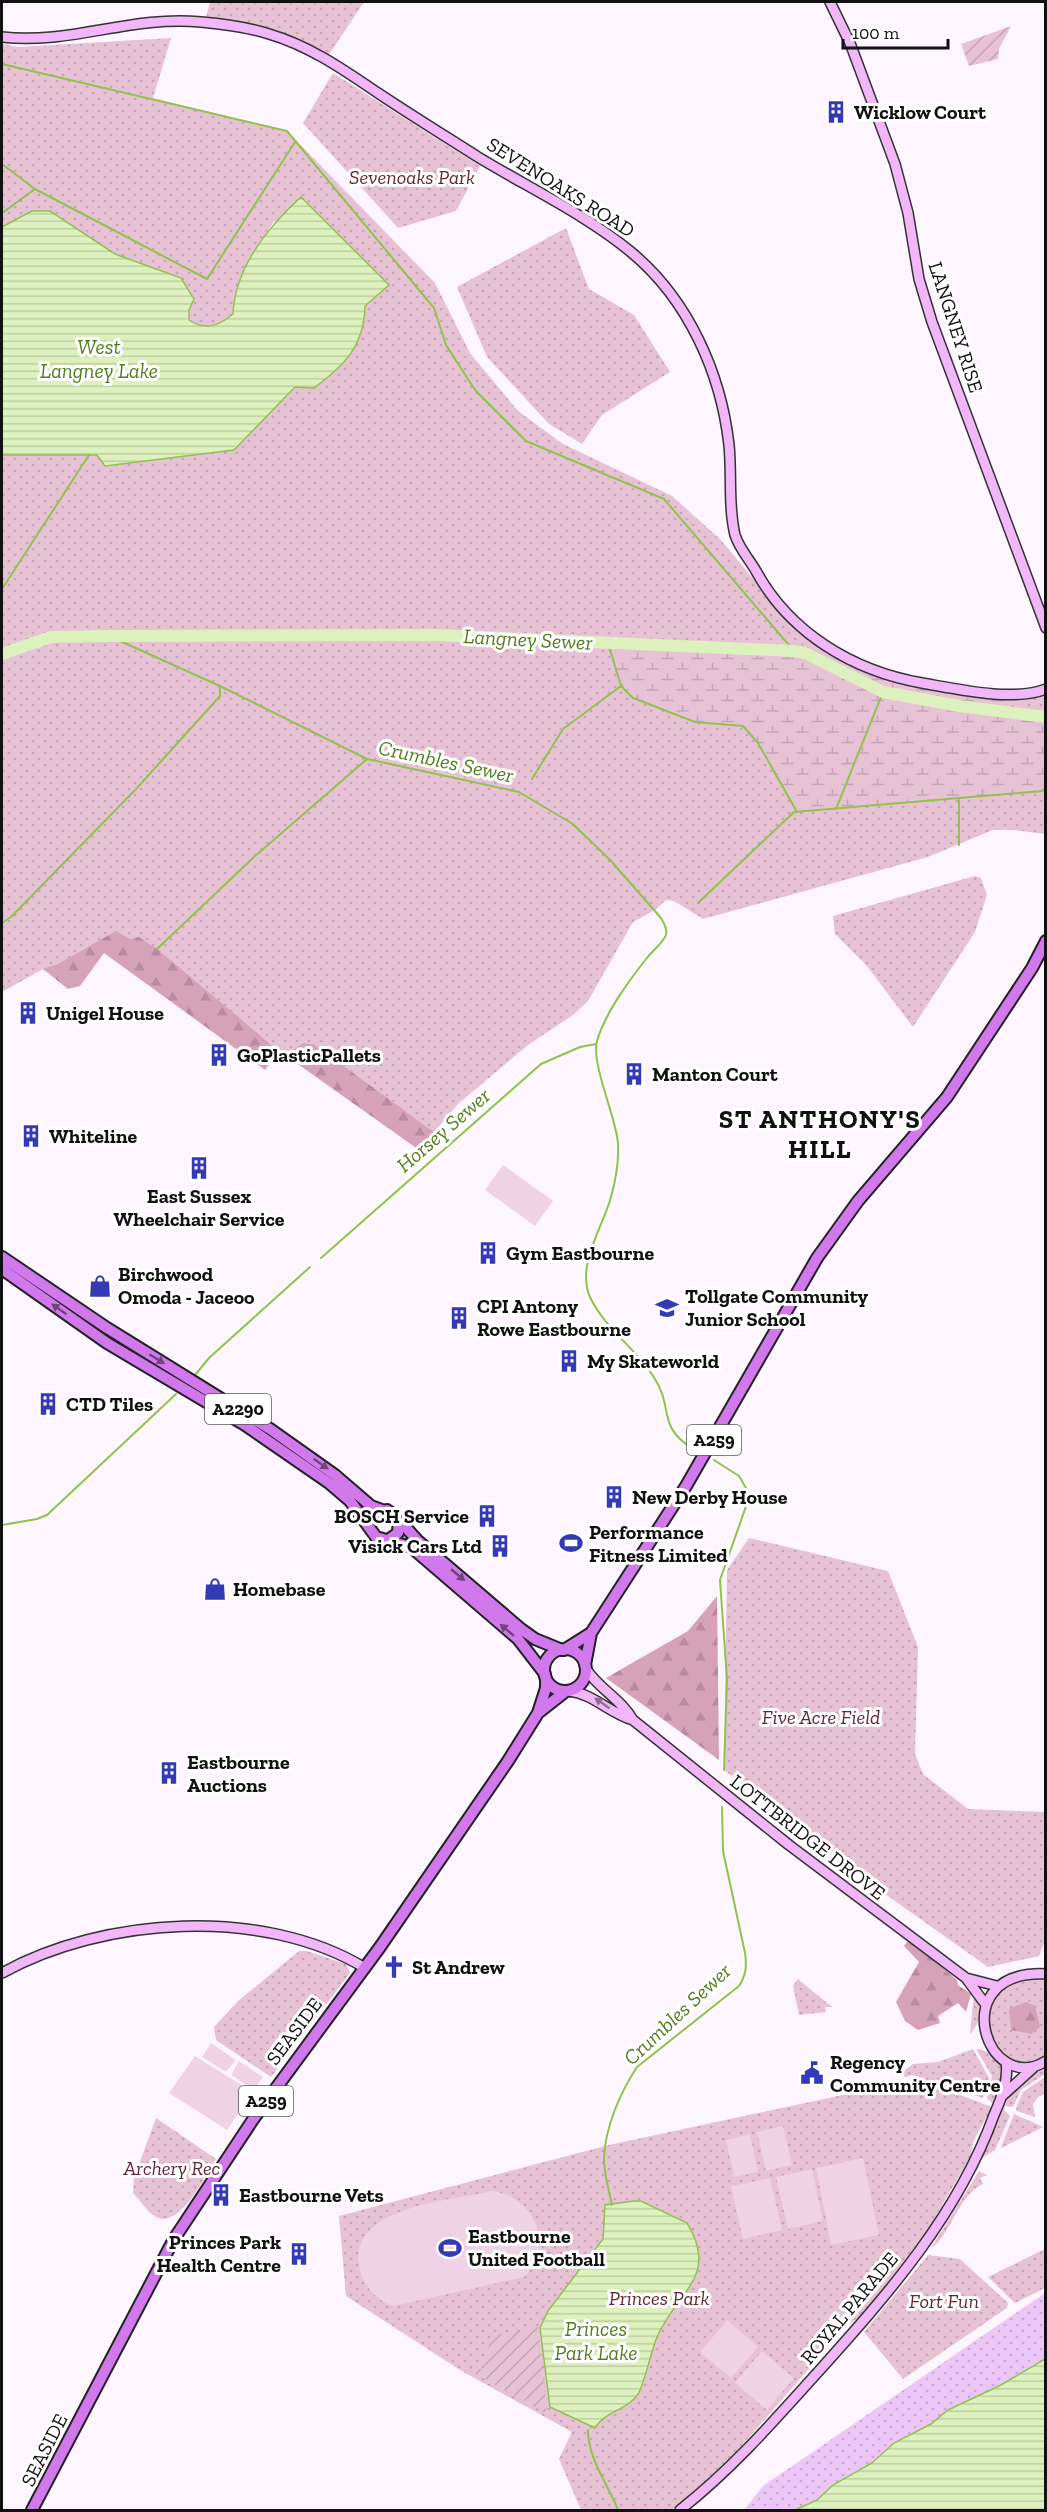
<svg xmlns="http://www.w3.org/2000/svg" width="1047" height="2512" font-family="'Zilla Slab',serif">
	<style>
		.grass { fill: url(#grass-dots) }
		.forest { fill: url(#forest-firs) }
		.wetland { fill: url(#wetland-marsh) }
		.sand { fill: url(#sand-dots) }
		.garden { fill: url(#garden-furrows) }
		.pitch { fill: #efd2e4 }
		.water { fill: url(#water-rules); stroke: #91c24c; stroke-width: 1.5 }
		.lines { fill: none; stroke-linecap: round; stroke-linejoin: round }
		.stream { stroke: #91c24c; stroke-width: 2 }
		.river { stroke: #ddf1be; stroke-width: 12 }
		.secondary-casing { stroke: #333; stroke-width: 12 }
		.primary-casing { stroke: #222; stroke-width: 14 }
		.secondary { stroke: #f1b7f8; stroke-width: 9 }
		.primary { stroke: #d178ec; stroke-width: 10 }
		.oneway { fill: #71447e }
		.oneway2 { fill: #8c6c90 }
		.labels { text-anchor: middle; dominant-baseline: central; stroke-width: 6; stroke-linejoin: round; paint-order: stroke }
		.shield { fill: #fff; stroke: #585858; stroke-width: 1.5 }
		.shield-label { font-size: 18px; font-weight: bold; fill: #111 }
		.poi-label { font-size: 20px; font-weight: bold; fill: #111; stroke: #fff; text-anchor: start }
		.park-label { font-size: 20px; font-style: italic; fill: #642632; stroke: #fff }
		.street-label { font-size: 20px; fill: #111; stroke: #fff }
		.water-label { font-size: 21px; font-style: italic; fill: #537e20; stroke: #fff }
		.district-label { font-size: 26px; font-weight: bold; letter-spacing: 1.5px; fill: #111; stroke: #fff }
	</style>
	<defs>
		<pattern id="grass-dots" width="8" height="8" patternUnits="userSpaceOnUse" patternTransform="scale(1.5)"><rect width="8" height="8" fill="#e7c1d4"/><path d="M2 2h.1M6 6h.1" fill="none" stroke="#c5a5b5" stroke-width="1.8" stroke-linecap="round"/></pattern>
		<pattern id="forest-firs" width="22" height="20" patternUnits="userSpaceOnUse" patternTransform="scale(1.5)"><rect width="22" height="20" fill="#d6a2b8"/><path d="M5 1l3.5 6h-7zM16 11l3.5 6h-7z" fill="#b78a9d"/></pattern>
		<pattern id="wetland-marsh" width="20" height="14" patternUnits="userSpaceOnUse" patternTransform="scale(1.5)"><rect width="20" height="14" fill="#e7c1d4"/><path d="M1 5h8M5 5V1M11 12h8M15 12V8" fill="none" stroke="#c5a5b5"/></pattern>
		<pattern id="sand-dots" width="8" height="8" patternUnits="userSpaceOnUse" patternTransform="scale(1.5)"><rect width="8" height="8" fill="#ecc6f6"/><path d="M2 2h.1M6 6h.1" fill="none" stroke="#c9a9d2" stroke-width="1.8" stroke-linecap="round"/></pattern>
		<pattern id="garden-furrows" width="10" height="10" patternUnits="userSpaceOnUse" patternTransform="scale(1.5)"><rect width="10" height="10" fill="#e7c1d4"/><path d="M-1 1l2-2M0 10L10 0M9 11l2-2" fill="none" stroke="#c5a5b5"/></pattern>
		<pattern id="water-rules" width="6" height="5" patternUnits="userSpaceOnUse" patternTransform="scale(1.5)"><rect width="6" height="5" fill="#ddf1be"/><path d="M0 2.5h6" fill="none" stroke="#bdcea2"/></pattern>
	</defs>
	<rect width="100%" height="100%" fill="#fdf6fe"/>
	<path class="grass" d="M210 2H364L328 56 266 30 206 18Z
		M171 38 153 98 287 131 435 283 470 353 518 411 563 444 672 496 720 539 787 619 819 644 791 646 794 651 608 643 621 686 725 724 743 726 758 743 1042 791 1045 788V834L1015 830H993L928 857 703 919 674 901 666 900 655 910 633 922 588 1001 573 1015 528 1045 458 1104 434 1132 314 1044 303 1043 285 1055 139 938 43 969 2 992V455H98L295 387 305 386C338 360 364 352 364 306L274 221C256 250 234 278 233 314 219 326 205 331 188 320L181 278 115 255 50 211 2 227V44L18 47Z
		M333 73 480 166 456 211 398 228 303 123Z
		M566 228 589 289 634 315 670 372 602 415 582 444 549 424 487 357 457 287Z
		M1045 695V717L1017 712 1019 698Z
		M975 876 981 878 987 895 975 932 913 1027 867 966 835 934 833 916Z
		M749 1538 888 1571 918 1647 915 1754 923 1774 968 1809 1045 1812V1940L1039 1956 988 1967 888 1896 724 1770 727 1570Z
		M299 1951H307L346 1964 350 1973 271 2077 216 2040 214 2027 238 2001Z
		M798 1979 832 2007H825L826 2012 799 2015 793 1986Z
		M1041 1979 1045 1981V2055C1001 2083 974 2015 997 1992 1006 1983 1028 1981 1041 1979Z
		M974 1993C983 2007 982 2022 970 2034Z
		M973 2049 989 2078 983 2098 912 2075 905 2077 901 2073 913 2064 938 2062Z
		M976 2049C988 2049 1005 2063 1003 2077 1002 2086 996 2096 993 2104L987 2098 992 2076Z
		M1045 2069V2074L1021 2090 1013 2107 1005 2106 1004 2110 1010 2116 995 2150 982 2158C987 2128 1012 2074 1045 2069Z
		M1045 2077V2094L1038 2097 1033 2104 1035 2117 1017 2111 1016 2108 1023 2092Z
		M917 2079 992 2107 974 2140 970 2157 922 2240 862 2316 848 2324 737 2451 687 2499 671 2510H581L559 2459 572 2432 460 2370 346 2296 339 2216 609 2145Z
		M1014 2114 1043 2127 1001 2148V2147Z
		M156 2118 216 2159C206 2175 180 2229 156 2217 147 2212 140 2200 133 2193L134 2178Z
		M979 2171 987 2175 980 2178 983 2184C958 2195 948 2240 931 2248Z
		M1045 2249V2288L1015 2303 988 2277Z
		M928 2255 960 2259 1008 2303 1007 2308 903 2379 864 2332Z"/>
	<path class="forest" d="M116 931 130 939 139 937 157 949 279 1051 265 1070 104 953 80 986 68 989 43 969 60 963Z
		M303 1043 314 1044 434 1132 419 1150 285 1055Z
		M717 1596 719 1760 606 1678 688 1631Z
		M909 1939 957 1980 958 1985 971 1994 966 2012 958 2003 938 2016 940 2023 918 2030 905 2021 896 2002 919 1962 904 1946Z
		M1026 2002 1035 2006 1040 2027 1031 2034 1011 2030 1009 2009Z"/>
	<path class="wetland" d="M812 642C831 649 847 662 865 670 912 691 968 695 1019 698L1018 711 1045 717V788L1042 791 797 812 758 743 743 726 695 722 633 698 621 686 608 643 793 650 790 645Z"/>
	<path class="sand" d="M1045 2293V2416L922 2510H744L763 2486Z"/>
	<path class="garden" d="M1011 26 999 49 998 59 969 66 961 44Z
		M538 2327 547 2414 469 2370 484 2369 491 2336Z"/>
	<path class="pitch" d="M503 1165 553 1201 535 1226 485 1190Z
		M211 2043 236 2060 226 2072 202 2057Z
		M195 2056 253 2092 227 2130 169 2093Z
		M239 2061 263 2077 254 2090 231 2075Z
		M783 2126 792 2165 766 2171 757 2132Z
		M750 2134 758 2172 734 2177 726 2140Z
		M863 2158 879 2235 831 2245 816 2168Z
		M812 2169 823 2221 788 2229 776 2177Z
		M770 2178 782 2230 743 2239 731 2186Z
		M492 2191C533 2196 558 2247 524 2277L393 2306C377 2300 365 2288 360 2271 344 2206 450 2201 492 2191Z
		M727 2320 758 2347 731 2378 700 2352Z
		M762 2351 794 2378 767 2410 735 2383Z"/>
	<path class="water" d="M301 197 389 285 365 306C364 346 345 365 314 388L295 387 234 450 105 466 97 455H2V227L32 211H50L115 254 181 278 194 299 189 310V320C205 331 219 326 233 314 235 267 268 227 301 197Z
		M634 2201H641L687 2223C720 2277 676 2292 657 2337 651 2351 644 2385 638 2394 629 2409 605 2411 595 2428L550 2407 540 2328 548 2311 603 2239 605 2205Z
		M1045 2359V2510H795L817 2500 833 2485 872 2463 894 2443 931 2424 948 2410 1001 2385Z"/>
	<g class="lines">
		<path class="stream" d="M2 64 287 131 434 308 446 345 475 390 526 441 664 499 794 651
			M2 164 35 189 207 279 295 142
			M2 213 35 189
			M2 589 89 455
			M109 636 220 686 367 759 519 792 573 824 611 861 661 918C663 922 668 929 666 935 663 943 651 952 646 959 628 982 605 1013 597 1041 591 1064 616 1117 618 1143 619 1161 616 1179 611 1197 603 1227 576 1265 590 1297 605 1329 637 1349 655 1379 674 1409 656 1427 695 1450
			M608 643 621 686 633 698 695 722 743 726 758 743 797 812
			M532 779 563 729 621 686
			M959 800V845
			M836 809 883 692
			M698 903 794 812 1042 791 1046 788
			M2 923 11 917 137 788 220 696V686
			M157 949 254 857 367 759
			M2 986 3 987
			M321 1258 541 1064 580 1047 596 1044
			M195 1375 209 1358 310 1267
			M714 1460 739 1476 750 1495 720 1580 727 1679 724 1770
			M2 1525 37 1519 47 1515 176 1394
			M612 2205C609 2191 604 2173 604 2159 605 2127 620 2093 637 2067L739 1986C746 1975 747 1966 745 1953L723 1851 722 1807
			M588 2430C588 2459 608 2484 618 2510"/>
		<path class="river" d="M2 654 51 637 109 636 437 635 794 651 805 653 883 692 959 706 1046 717"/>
		<g class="secondary-casing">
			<path id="secondary" d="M830 2 850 43 895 164 908 213 919 279 932 322 1046 628
				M2 37C71 45 131 15 201 22 223 24 248 27 269 34 310 46 344 70 378 93 411 115 445 136 478 157 529 188 585 214 631 252 688 299 721 373 729 445 732 475 728 506 735 535 739 548 749 559 756 571 790 633 853 671 922 683 957 689 1013 702 1046 689
				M586 1669C599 1689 621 1699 633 1720L789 1845 966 1978 986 2005
				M569 1691C594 1694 609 1713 633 1720
				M2 1973C103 1917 263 1906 365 1968
				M1046 1974C944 1969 986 2098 1046 2061
				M966 1978 997 1986
				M1002 2096 1033 2068
				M680 2510C731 2470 774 2421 818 2372 888 2294 958 2215 994 2115 1001 2099 1009 2080 1006 2062"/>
		</g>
		<g class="primary-casing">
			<path id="primary" d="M2 1257 107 1328 270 1429 335 1475 371 1506 382 1510
				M2 1269 107 1343 245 1425 329 1483 350 1501 376 1537 411 1547 518 1639 545 1674
				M377 1513 387 1510 399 1518 398 1533 388 1540
				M400 1521 417 1540 521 1629 535 1639 562 1650
				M544 1670a21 21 0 1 1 42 0a21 21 0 1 1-42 0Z
				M564 1650 591 1633
				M585 1665 591 1633 686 1486 817 1258 858 1201 947 1097 1032 968 1046 941
				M538 1713 566 1691
				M32 2510 174 2239 254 2118 380 1947 508 1761 538 1713 546 1688V1678"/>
		</g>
		<use href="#secondary" class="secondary"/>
		<use href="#primary" class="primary"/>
	</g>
	<defs><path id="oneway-solid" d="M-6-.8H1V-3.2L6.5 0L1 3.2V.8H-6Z" transform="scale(1.5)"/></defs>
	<g class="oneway">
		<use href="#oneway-solid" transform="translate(59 1309) rotate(-145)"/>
		<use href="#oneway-solid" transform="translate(157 1359) rotate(32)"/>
		<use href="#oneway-solid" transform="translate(321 1464) rotate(35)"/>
		<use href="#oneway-solid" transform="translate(458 1575) rotate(40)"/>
		<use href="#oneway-solid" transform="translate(507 1630) rotate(-140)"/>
	</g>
	<use class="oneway2" href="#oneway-solid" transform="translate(602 1703) rotate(-145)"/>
	<defs>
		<g id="building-bare" transform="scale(1.8)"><path d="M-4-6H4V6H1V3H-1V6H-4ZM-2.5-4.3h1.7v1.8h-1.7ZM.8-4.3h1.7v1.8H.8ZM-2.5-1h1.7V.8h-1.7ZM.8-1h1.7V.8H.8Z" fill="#3439b5" stroke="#fff" stroke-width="2.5" paint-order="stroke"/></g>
		<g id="shop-bare" transform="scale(1.8)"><path d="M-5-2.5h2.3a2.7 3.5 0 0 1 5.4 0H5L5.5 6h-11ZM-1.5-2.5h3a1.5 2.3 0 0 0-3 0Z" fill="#3439b5" stroke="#fff" stroke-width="2.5" paint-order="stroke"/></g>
		<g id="school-bare" transform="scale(1.8)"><path d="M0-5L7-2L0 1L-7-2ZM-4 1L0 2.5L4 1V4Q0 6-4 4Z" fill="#3439b5" stroke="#fff" stroke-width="2.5" paint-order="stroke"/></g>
		<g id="stadium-bare" transform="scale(1.8)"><path d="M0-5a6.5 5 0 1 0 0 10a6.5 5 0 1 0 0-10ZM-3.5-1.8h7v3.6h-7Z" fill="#3439b5" stroke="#fff" stroke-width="2.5" paint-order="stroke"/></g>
		<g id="church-bare" transform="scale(1.8)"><path d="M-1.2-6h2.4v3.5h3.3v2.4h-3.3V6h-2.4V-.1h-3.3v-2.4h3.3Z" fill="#3439b5" stroke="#fff" stroke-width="2.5" paint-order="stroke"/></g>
		<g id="civic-bare" transform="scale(1.8)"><path d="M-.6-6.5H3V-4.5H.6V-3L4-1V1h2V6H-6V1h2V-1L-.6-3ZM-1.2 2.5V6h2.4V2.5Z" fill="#3439b5" stroke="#fff" stroke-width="2.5" paint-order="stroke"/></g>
	</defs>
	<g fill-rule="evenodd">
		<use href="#building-bare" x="836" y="112"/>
		<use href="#building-bare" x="28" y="1013"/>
		<use href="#building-bare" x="219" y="1055"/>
		<use href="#building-bare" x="634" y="1074"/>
		<use href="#building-bare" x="31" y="1136"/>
		<use href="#building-bare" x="199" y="1168"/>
		<use href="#building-bare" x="488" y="1253"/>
		<use href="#shop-bare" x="100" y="1286"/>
		<use href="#school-bare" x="667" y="1308"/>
		<use href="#building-bare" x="459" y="1318"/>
		<use href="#building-bare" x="569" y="1361"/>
		<use href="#building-bare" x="48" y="1404"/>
		<use href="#building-bare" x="614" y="1497"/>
		<use href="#building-bare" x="487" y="1516"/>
		<use href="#stadium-bare" x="571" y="1543"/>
		<use href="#building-bare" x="500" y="1546"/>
		<use href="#shop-bare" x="215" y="1589"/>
		<use href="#building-bare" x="169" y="1773"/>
		<use href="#church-bare" x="394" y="1967"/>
		<use href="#civic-bare" x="812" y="2073"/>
		<use href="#building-bare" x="221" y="2195"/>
		<use href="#stadium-bare" x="450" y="2248"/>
		<use href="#building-bare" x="299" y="2254"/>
	</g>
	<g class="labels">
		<g class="shield">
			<rect x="205" y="1394" width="66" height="30" rx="4.5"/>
			<rect x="687" y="1425" width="54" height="30" rx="4.5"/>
			<rect x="239" y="2086" width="54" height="30" rx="4.5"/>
		</g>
		<g class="shield-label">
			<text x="238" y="1409">A2290</text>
			<text x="714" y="1440">A259</text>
			<text x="266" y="2101">A259</text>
		</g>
		<g class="poi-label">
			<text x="854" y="112">Wicklow Court</text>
			<text x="46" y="1013">Unigel House</text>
			<text x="237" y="1055">GoPlasticPallets</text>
			<text x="652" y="1074">Manton Court</text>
			<text x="49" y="1136">Whiteline</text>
			<text x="199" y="1196" text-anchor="middle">East Sussex<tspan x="199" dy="23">Wheelchair Service</tspan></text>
			<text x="506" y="1253">Gym Eastbourne</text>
			<text x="118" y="1274">Birchwood<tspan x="118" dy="23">Omoda - Jaceoo</tspan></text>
			<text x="685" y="1296">Tollgate Community<tspan x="685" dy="23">Junior School</tspan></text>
			<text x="477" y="1306">CPI Antony<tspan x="477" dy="23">Rowe Eastbourne</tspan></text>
			<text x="587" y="1361">My Skateworld</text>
			<text x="66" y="1404">CTD Tiles</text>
			<text x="632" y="1497">New Derby House</text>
			<text x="469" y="1516" text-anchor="end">BOSCH Service</text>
			<text x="589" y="1532">Performance<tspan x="589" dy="23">Fitness Limited</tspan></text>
			<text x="482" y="1546" text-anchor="end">Visick Cars Ltd</text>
			<text x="233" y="1589">Homebase</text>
			<text x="187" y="1762">Eastbourne<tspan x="187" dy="23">Auctions</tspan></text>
			<text x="412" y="1967">St Andrew</text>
			<text x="830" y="2062">Regency<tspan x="830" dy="23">Community Centre</tspan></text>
			<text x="239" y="2195">Eastbourne Vets</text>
			<text x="468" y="2236">Eastbourne<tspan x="468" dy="23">United Football</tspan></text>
			<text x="281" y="2242" text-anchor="end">Princes Park<tspan x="281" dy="23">Health Centre</tspan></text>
		</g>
		<g class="park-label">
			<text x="412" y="177">Sevenoaks Park</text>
			<text x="821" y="1717">Five Acre Field</text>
			<text x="172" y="2168">Archery Rec</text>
			<text x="659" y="2298">Princes Park</text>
			<text x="944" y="2301">Fort Fun</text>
		</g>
		<g class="street-label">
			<text transform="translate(561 187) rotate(32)">SEVENOAKS ROAD</text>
			<text transform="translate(956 327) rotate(72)">LANGNEY RISE</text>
			<text transform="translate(808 1837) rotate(38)">LOTTBRIDGE DROVE</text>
			<text transform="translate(294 2031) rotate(-53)">SEASIDE</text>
			<text transform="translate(849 2308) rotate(-50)">ROYAL PARADE</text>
			<text transform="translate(44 2450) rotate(-63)">SEASIDE</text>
		</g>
		<g class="water-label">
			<text x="99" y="346">West<tspan x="99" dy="24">Langney Lake</tspan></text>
			<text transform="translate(528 639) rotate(3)">Langney Sewer</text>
			<text transform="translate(446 761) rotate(12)">Crumbles Sewer</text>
			<text transform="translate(443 1130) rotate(-41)">Horsey Sewer</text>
			<text transform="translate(677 2014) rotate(-43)">Crumbles Sewer</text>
			<text x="596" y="2328">Princes<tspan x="596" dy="24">Park Lake</tspan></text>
		</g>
		<g class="district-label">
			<text x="820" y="1119">ST ANTHONY'S<tspan x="820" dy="30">HILL</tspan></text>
		</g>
	</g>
	<rect width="1047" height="2512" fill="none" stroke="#111111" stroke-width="6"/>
	<path d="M843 39v9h105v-9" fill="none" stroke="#111111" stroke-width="3"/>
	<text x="852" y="39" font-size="18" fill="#111111" stroke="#ffffff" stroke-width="4.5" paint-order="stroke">100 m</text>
</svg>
